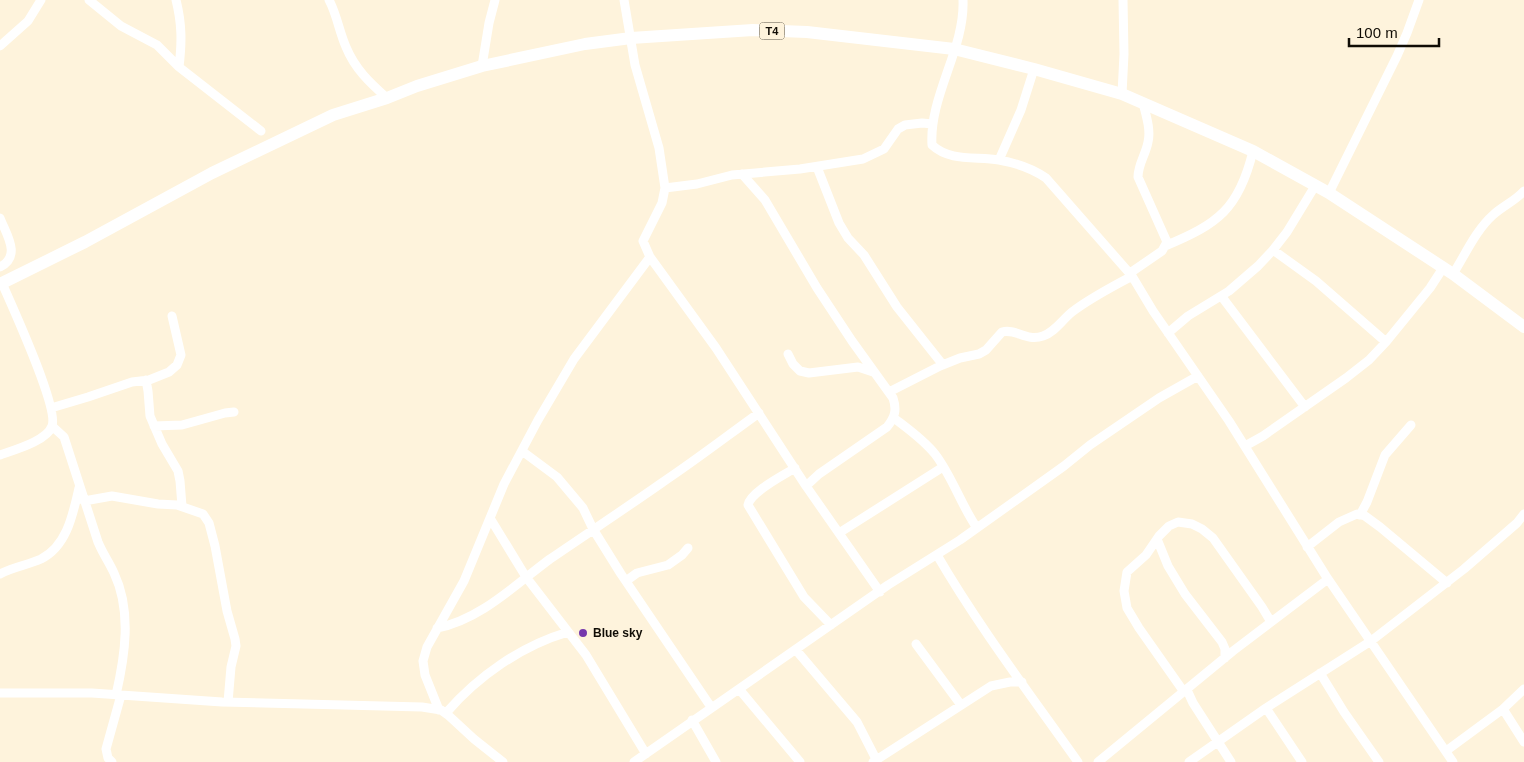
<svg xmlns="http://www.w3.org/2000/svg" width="1524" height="762" font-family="Arial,sans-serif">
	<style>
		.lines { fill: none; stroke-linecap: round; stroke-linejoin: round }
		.minor { stroke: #fff; stroke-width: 9 }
		.highway { stroke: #fff; stroke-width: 12 }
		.poi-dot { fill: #7537ac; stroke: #fef3dc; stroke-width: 2 }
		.labels { text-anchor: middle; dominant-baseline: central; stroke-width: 4.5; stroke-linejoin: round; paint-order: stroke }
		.shield { fill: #fef3dc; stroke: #575146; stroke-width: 1 }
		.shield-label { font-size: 11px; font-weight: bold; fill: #100c05 }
		.poi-label { font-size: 12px; font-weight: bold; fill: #100c05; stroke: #fef3dc; text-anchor: start }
	</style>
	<rect width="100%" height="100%" fill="#fef3dc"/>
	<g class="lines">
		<path class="minor" d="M89 0 121 26 157 45 179 67
			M176 0C182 24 182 42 179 67L261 131
			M329 0C337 15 339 31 346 47 355 69 370 83 387 98
			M624 0 635 65 659 148 665 188 662 203 643 241 650 257 716 348 806 486 880 592
			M963 0C965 49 929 96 932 145 950 162 977 156 999 160 1016 163 1033 169 1046 178L1132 276 1153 311 1229 421 1326 576 1453 762
			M0 46 28 21 41 0
			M482 66 489 23 495 0
			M1122 94 1124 54 1123 0
			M999 160 1021 110 1034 69
			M817 167 839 223 848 238 864 255 897 307 943 365
			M742 174 765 200 817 288 852 341 893 398C897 410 895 417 887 427L819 474 806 486
			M665 188 697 184 732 175 800 169 863 159 884 149 898 129 905 125 922 123 933 124
			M1329 193 1397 56 1407 33 1419 0
			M0 218C6 234 22 256 0 267
			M1165 246C1218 224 1239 209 1253 151
			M1273 250 1316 281 1386 342
			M1130 273 1162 251 1167 242 1138 177C1138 164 1146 154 1148 142 1151 130 1146 115 1143 103
			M1453 274C1465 255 1476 230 1493 215 1503 206 1515 201 1524 191
			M1222 297 1305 407
			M1168 333 1188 316 1229 291 1258 266 1273 250 1287 232 1315 186
			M788 354 793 364 800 371 809 373 858 367 873 372
			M146 380 148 391 150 416 162 444 178 471 180 481 182 506
			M889 392 940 366 960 358 979 354 986 350 1002 332C1016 328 1026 342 1043 336 1055 332 1062 320 1072 312 1090 298 1112 287 1132 276
			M51 408 88 397 132 382 149 380 169 372 177 365 181 355 172 316
			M894 418C908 429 923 439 935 454 952 476 961 505 977 528
			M52 426 64 437 98 542C103 554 109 562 114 573 132 611 125 656 116 695
			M154 426 182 425 225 413 234 412
			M1245 446 1263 436 1346 378 1369 360 1386 342 1430 288 1443 268
			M522 451 557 477 583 508 593 529 621 574 711 707
			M0 455C14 450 47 441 52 426 59 408 12 306 2 283
			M795 468C784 475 750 492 748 505L804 597 831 625
			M84 501 112 496 158 504 177 505 203 514 209 523 215 546 227 611 235 639 236 646 231 667 228 702
			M1360 515 1367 502 1385 455 1411 425
			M490 518 526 577 586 655 646 754
			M839 533 943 467
			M1157 539 1168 566 1185 594 1222 642 1225 649V658
			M1307 547 1339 522 1357 514 1365 516 1380 527 1447 583
			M937 555C979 627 1030 694 1078 762
			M0 574C13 567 28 565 41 559 67 546 73 514 79 488
			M626 581 637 573 668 565 682 555 688 548
			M437 628C480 620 516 584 550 559 588 533 626 508 663 482 696 460 727 436 759 413
			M916 644 961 705
			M796 650 857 722 876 759
			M1320 673 1344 712 1379 762
			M739 689 800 762
			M1187 690 1193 703 1231 762
			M1184 692 1139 628 1127 608 1124 591 1127 572 1146 555 1159 536 1169 526 1178 522 1192 524 1202 529 1213 538 1262 607 1271 622
			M0 693H92L222 702 422 707 441 710 448 715 474 739 503 762
			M1266 708 1302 762
			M1503 709 1524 742
			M439 710 425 675 423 661 427 647 464 581 504 484 538 420 574 359 650 257
			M446 713C478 676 521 646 568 632
			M692 720 716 762
			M1446 751 1503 709 1524 689
			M112 762 108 758 106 749 121 695
			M634 762 888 585 960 540 1064 466 1090 445 1159 398 1198 376
			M873 762 991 686 1010 682H1022
			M1098 762 1233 651 1328 579
			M1189 762 1266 708 1371 641 1464 569 1517 523 1524 514"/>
		<path class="highway" d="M0 284 85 242 212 173 333 115 387 98 417 86 482 66 585 44 631 38 753 30 807 32 954 49 1034 69 1122 94 1253 151 1329 193 1453 274 1524 327"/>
	</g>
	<circle class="poi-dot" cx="583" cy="633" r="5"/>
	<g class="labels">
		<rect class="shield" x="759.5" y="22.5" width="25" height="17" rx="4"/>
		<g class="shield-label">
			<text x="772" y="31">T4</text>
		</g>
		<g class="poi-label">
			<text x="593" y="633">Blue sky</text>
		</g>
	</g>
	<path d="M1349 38v8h90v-8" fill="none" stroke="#100c05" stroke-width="2.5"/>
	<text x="1356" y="38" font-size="15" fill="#100c05" stroke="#fef3dc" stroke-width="4" paint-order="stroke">100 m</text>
</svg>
